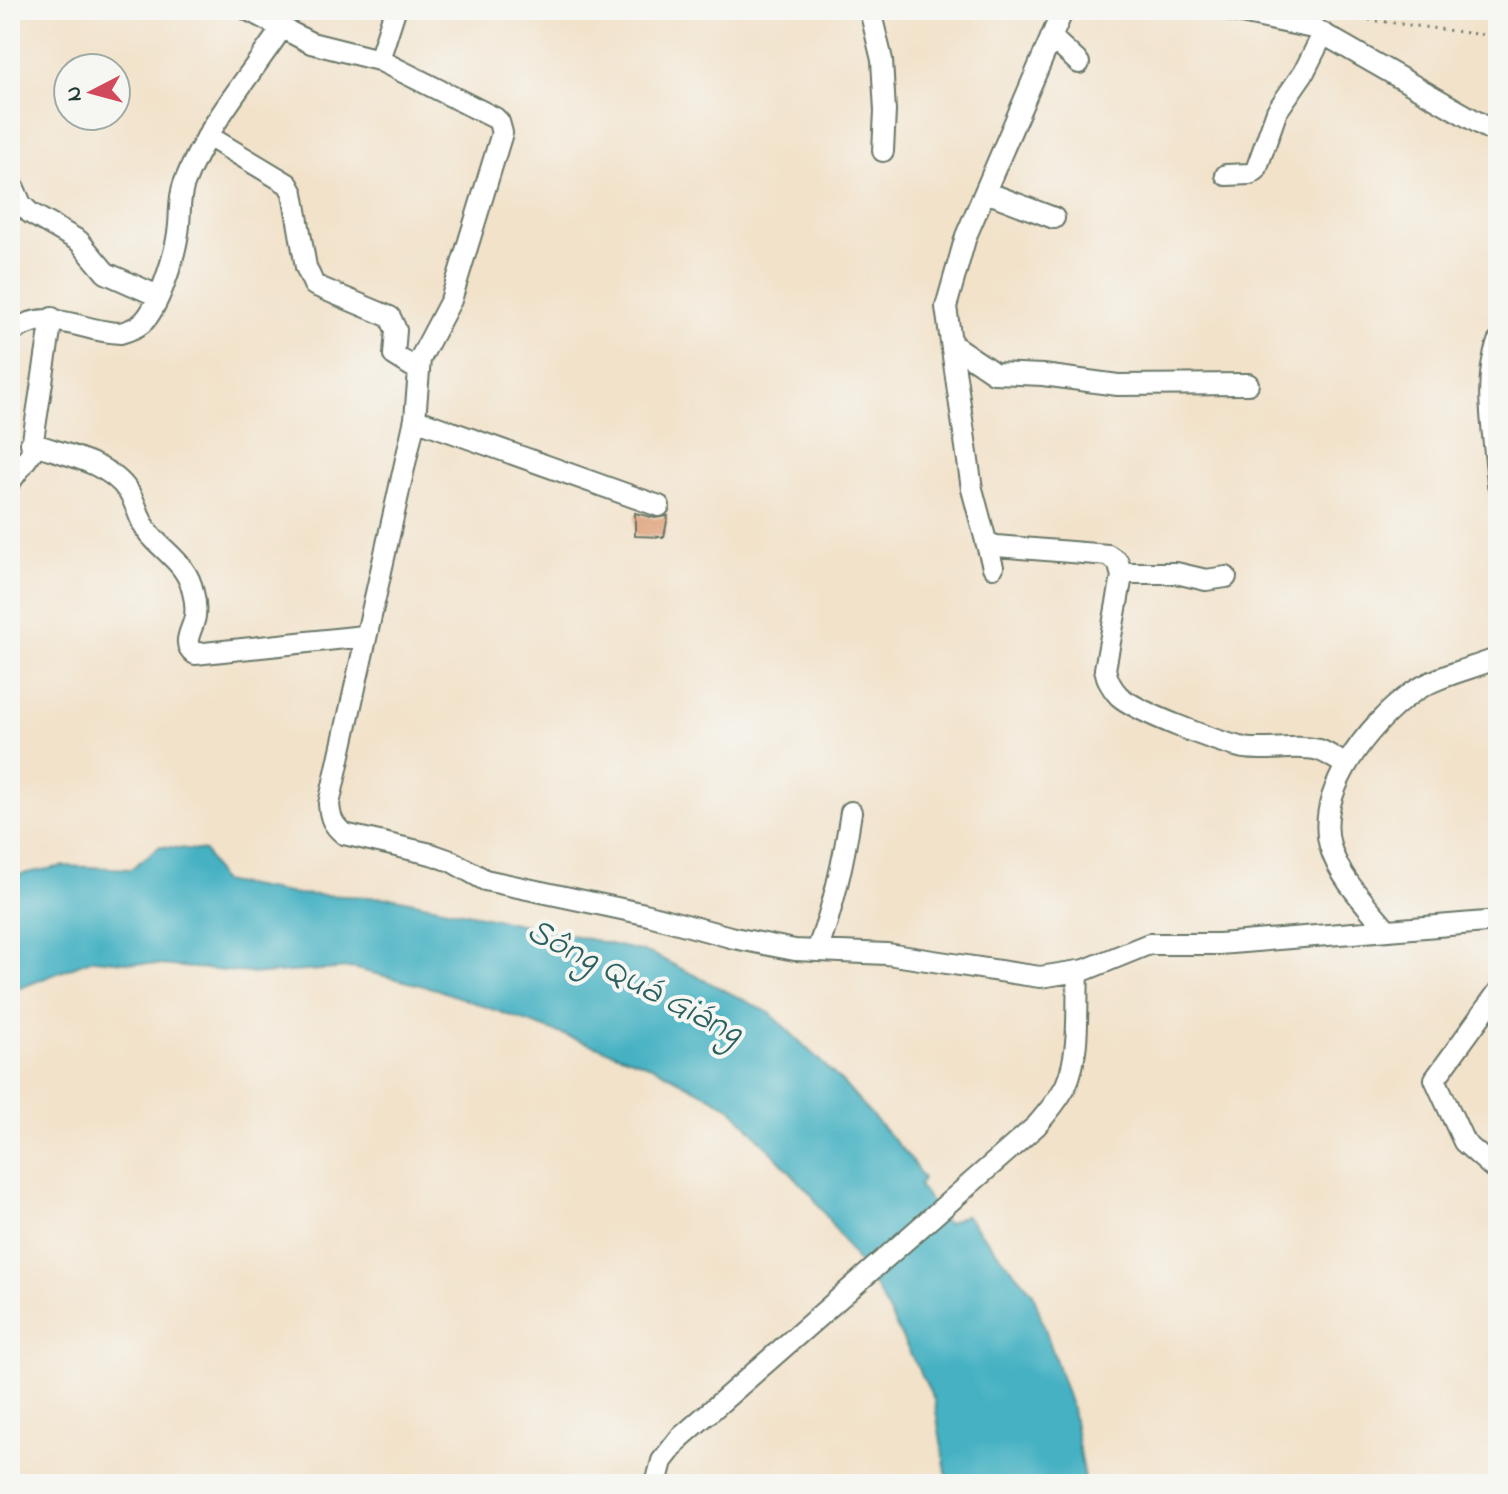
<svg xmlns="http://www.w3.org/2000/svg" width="1508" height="1494" font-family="'Indie Flower',sans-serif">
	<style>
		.water { fill: #45b1c2; stroke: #32777b; stroke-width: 2 }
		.building { fill: #db9a6f }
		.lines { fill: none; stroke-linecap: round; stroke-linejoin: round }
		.minor-casing { stroke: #697768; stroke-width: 24 }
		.path { stroke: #697768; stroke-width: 3; stroke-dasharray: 2 6; stroke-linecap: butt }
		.minor { stroke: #fff; stroke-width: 20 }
		.labels { text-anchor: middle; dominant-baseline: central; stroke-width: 8; stroke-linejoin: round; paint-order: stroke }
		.water-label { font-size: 36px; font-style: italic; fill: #2a605f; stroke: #f6f6f2 }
	</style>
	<rect width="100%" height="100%" fill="#f6f6f2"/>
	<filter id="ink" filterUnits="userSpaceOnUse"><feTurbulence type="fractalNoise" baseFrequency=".0125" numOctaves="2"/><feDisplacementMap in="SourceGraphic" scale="16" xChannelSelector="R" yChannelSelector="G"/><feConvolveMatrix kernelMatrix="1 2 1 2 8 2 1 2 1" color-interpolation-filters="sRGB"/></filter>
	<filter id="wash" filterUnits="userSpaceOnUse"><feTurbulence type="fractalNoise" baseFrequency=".006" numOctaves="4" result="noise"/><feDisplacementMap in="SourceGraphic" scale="32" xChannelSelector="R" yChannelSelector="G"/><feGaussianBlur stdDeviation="1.8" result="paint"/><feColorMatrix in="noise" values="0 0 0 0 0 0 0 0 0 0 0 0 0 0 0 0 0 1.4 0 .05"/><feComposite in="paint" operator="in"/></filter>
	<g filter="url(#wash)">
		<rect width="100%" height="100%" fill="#f2e2ca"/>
		<path class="water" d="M160 846 205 851 221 881 294 894 395 898 563 933 652 954 770 1013 842 1082 909 1157 923 1178 919 1186 947 1224 965 1215 1033 1293 1072 1409 1085 1484H948L934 1399 877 1290 811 1194 730 1107 654 1067 436 989 352 968 260 974 93 959 10 992V876L64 866 131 869Z"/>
		<g id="blocks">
			<path class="building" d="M635 513 655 518 668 516 664 537 635 536Z"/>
		</g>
	</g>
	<g filter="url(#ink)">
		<use href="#blocks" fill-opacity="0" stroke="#697768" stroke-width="2"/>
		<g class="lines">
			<g class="minor-casing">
				<path id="minor" d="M248 10 311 43 379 60 495 118 499 122 502 133 451 300 420 359 415 419 329 804C330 818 333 825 344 834L431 854 451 861 485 880 645 914 734 938 795 950 887 954 1040 977 1085 970 1149 944H1219L1498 921
					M870 10 882 60 885 111 883 151
					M1227 10 1313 28 1498 134
					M1051 37 1079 63
					M379 60 395 10
					M208 136 288 184 293 193 306 267 314 285 390 317 396 330 394 355 418 370
					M1226 175 1250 174 1256 170 1277 111 1304 72 1323 34
					M10 179 21 204 30 213 79 241 106 273 158 296
					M986 192 1054 218
					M10 333C50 304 78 332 120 333 128 331 135 329 142 323 159 308 175 255 178 233 181 216 178 200 184 184 206 127 248 78 282 28
					M1498 342C1482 386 1495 438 1498 484
					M953 345 994 373 1043 375 1118 385 1248 384
					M415 419 659 506
					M31 443C62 454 109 462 128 491 139 507 139 525 154 539 170 556 188 567 193 592 195 599 196 608 195 616 193 631 180 642 195 654L364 636
					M10 482 31 453 52 318
					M986 542 996 546 1108 555 1118 562 1122 576 1105 669C1107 679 1111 688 1119 696 1139 713 1217 742 1244 748 1269 752 1295 744 1319 750 1328 753 1337 760 1346 765
					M993 567 972 489 946 307 966 236 1063 10
					M1121 573H1176L1206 580 1226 577
					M1387 930C1368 906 1340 879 1331 849 1313 794 1369 723 1412 693 1436 676 1471 669 1498 658
					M817 951C834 905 844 860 851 812
					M1498 992 1435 1079 1464 1142 1498 1172
					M656 1484 662 1461 680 1438 1036 1126C1047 1113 1058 1101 1066 1085 1081 1052 1076 1007 1078 972"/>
			</g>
			<path class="path" d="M1322 10 1364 19 1498 37"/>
			<use href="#minor" class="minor"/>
		</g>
	</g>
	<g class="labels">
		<g class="water-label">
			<text transform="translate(634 983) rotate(27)">Sông Quá Giáng</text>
		</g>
	</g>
	<rect width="1508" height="1494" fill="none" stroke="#f6f6f2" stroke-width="40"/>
	<g transform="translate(92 92) rotate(264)"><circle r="38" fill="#f6f6f2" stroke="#a0aca6" stroke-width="2"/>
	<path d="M0-6L14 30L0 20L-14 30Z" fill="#d1495b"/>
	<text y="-12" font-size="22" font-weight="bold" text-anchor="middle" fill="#1f3d34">N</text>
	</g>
</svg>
